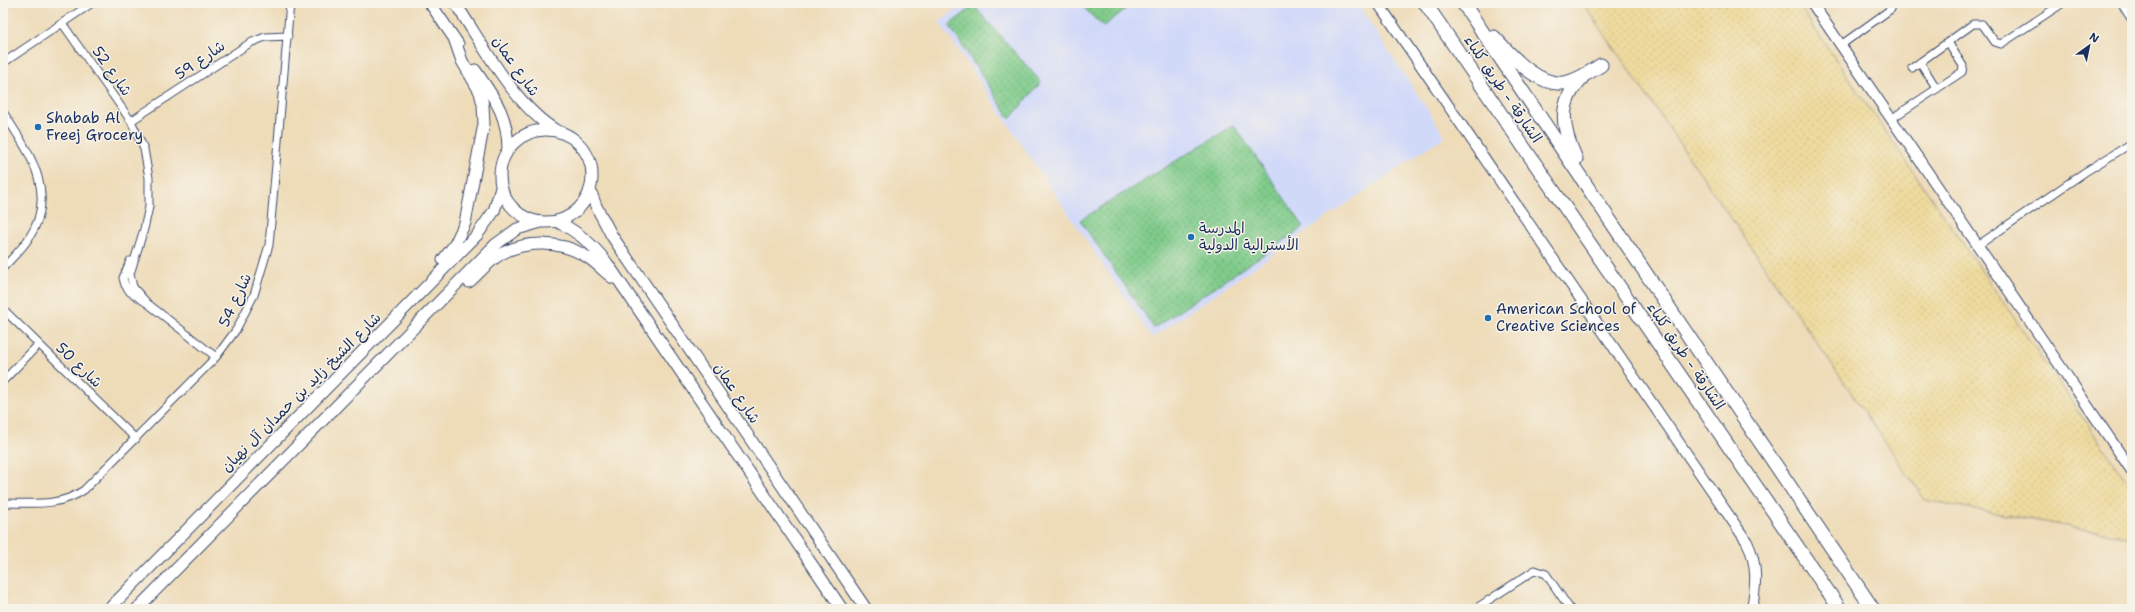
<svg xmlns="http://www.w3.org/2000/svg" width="2135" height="612" font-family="'Shantell Sans','Playpen Sans Arabic',sans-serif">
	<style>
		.built { fill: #d1d9f9 }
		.grass { fill: url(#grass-dots); stroke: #4d7d74 }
		.sand { fill: url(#sand-dots); stroke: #84847e }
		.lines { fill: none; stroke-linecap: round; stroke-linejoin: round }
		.street-casing { stroke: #3b496c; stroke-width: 9 }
		.secondary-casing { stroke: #3b496c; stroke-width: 12 }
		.primary-casing { stroke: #3b496c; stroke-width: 13 }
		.highway-casing { stroke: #3b496c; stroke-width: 15 }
		.street { stroke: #fff; stroke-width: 7 }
		.secondary { stroke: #fff; stroke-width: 10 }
		.primary { stroke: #fff; stroke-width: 11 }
		.highway { stroke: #fff; stroke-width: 13 }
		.poi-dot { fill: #1f6fb2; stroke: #f7f3e8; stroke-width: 1.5 }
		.labels { text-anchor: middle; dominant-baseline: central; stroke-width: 3; stroke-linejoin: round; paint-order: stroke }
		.street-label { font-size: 15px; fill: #1b2f5e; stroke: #f7f3e8 }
		.poi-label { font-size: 15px; fill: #1b2f5e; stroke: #f7f3e8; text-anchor: start }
	</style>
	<defs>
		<pattern id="grass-dots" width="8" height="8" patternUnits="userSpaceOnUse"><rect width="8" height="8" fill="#7fcb8a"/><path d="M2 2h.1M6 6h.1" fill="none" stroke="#67a574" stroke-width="1.8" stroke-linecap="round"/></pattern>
		<pattern id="sand-dots" width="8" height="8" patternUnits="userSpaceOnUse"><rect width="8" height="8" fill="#eeda9e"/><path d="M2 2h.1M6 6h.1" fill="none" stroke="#ccbb8a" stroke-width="1.8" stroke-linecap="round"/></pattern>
	</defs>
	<rect width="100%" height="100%" fill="#f7f3e8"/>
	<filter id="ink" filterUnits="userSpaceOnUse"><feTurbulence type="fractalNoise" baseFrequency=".025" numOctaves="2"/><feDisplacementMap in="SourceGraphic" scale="8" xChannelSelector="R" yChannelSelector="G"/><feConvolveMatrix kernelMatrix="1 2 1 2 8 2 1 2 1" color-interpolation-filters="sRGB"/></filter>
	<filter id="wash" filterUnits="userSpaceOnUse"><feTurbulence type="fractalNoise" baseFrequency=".012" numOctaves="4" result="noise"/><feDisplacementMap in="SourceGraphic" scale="16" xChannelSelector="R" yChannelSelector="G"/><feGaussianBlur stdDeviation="0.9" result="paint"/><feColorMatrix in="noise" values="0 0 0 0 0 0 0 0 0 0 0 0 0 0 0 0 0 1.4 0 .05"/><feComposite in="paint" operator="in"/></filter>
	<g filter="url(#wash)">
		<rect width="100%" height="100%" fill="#eedcb9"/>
		<path class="built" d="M965 3H1357L1445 136 1152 338 939 22Z"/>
		<path class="grass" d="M1079 3H1133L1103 27Z
			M974 6 1041 82 1010 119 949 25Z
			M1234 125 1304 227 1154 328 1080 220Z"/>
		<path class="sand" d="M1583 3H1797L2132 489V538L1925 500Z"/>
	</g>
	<g filter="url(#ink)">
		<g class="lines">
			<g class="street-casing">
				<path id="street" d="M2121 3 2132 20
					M62 23 131 121 144 149 149 178V207L144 229 130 274 133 287 147 303
					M1841 45 1891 9 1893 3
					M1920 62 1937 89
					M3 63 92 3
					M1912 68 1973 24H1982L1995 42 2001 44 2063 3
					M3 112C28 151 59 192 29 238 22 249 12 258 3 268
					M1891 119 1962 72 1963 66 1948 42
					M131 121 250 43 265 37 288 36
					M1977 246 2085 172 2132 143
					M130 261 123 278 125 285 130 292 147 303 216 357
					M3 309 136 439
					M3 381 39 344
					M3 503C31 503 60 507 84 490L216 357 236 330 254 295 269 245 290 3
					M1475 609 1535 570 1546 574 1570 609"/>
			</g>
			<g class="secondary-casing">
				<path id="secondary" d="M1378 3 1747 542C1758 565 1756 584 1752 609
					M1812 3 2132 471"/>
			</g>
			<g class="primary-casing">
				<path id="primary" d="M430 3 458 44
					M455 3C483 44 514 106 557 131
					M475 70C494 98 508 114 508 150
					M500 176a46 46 0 1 1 92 0a46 46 0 1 1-92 0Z
					M590 190 596 206 612 236 866 609
					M556 221C577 231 593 244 607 263L842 609
					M443 260 455 244 465 223 484 124 483 105 480 92 462 61 454 38
					M469 282C479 273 489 261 501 254 526 240 560 241 584 255 595 261 603 271 613 278
					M109 609 477 235 494 211 501 188
					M137 609 495 245 517 229 541 222"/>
			</g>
			<g class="highway-casing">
				<path id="highway" d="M1425 3 1840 609
					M1463 3 1873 609
					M1494 37C1510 54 1540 90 1568 82 1580 79 1590 72 1601 65
					M1576 159C1562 129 1557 103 1582 78"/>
			</g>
			<use href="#street" class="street"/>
			<use href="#secondary" class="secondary"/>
			<use href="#primary" class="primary"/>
			<use href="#highway" class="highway"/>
		</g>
	</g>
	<g class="poi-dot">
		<circle cx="38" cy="127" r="4"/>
		<circle cx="1191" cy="237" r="4"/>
		<circle cx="1488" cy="318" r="4"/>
	</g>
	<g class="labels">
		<g class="street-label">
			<text transform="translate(200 60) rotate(-34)">شارع 59</text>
			<text transform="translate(516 66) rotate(55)">شارع عمان</text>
			<text transform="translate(112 71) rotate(55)">شارع 52</text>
			<text transform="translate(1503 89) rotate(56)">الشارقة - طريق كلباء</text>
			<text transform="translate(235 300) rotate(-65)">شارع 54</text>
			<text transform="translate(1686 356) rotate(56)">الشارقة - طريق كلباء</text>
			<text transform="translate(79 365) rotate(44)">شارع 50</text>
			<text transform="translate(301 392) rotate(-45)">شارع الشيخ زايد بن حمدان آل نهيان</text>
			<text transform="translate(737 393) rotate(56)">شارع عمان</text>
		</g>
		<g class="poi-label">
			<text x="46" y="118">Shabab Al<tspan x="46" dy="17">Freej Grocery</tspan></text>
			<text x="1199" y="228">المدرسة<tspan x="1199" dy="17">الأسترالية الدولية</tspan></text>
			<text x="1496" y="309">American School of<tspan x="1496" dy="17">Creative Sciences</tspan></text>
		</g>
	</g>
	<rect width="2135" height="612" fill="none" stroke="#f7f3e8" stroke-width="16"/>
	<g transform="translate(2089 46) rotate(33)" stroke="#f7f3e8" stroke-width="3" paint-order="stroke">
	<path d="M0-3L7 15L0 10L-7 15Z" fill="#1b2f5e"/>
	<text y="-6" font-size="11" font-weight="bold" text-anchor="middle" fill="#1b2f5e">N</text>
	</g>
</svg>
